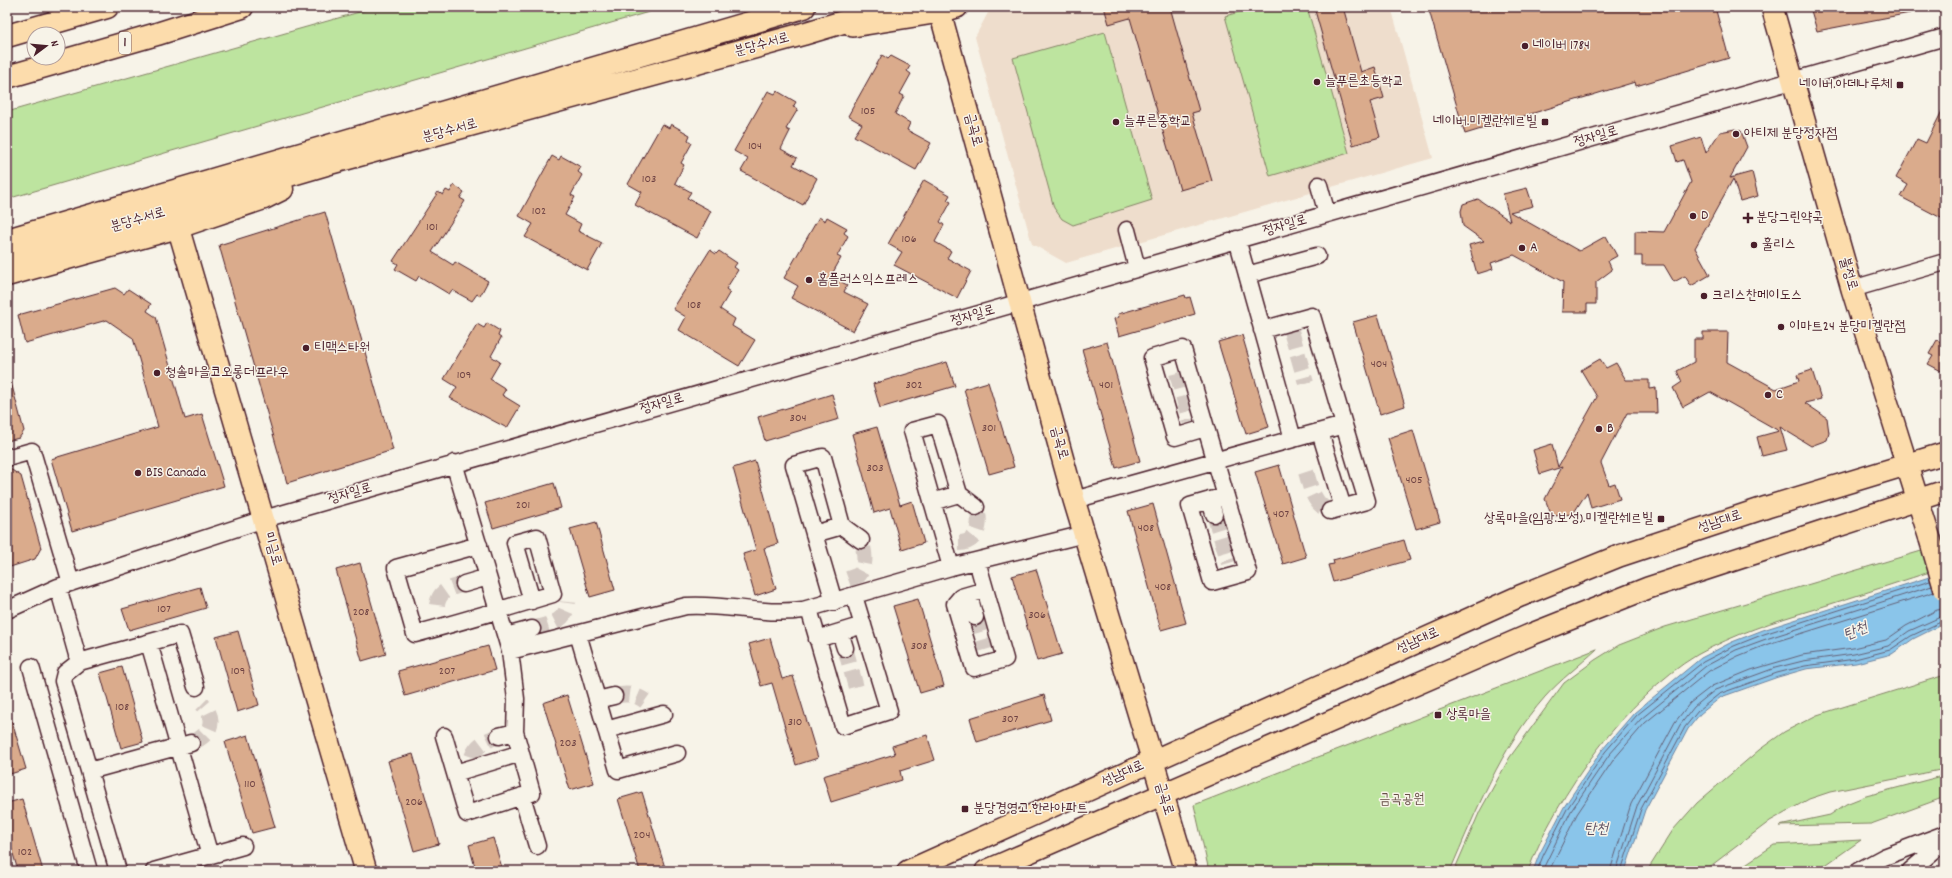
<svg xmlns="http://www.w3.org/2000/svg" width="1952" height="878" font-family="Dekko,'Poor Story',sans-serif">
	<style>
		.built { fill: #edc }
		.green { fill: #bde49f; stroke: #848265 }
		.water { fill: #8ac5ea; stroke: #70839e }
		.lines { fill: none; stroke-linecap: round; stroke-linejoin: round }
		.shore { stroke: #646177; stroke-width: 1 }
		.building { fill: #daab8c; stroke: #4a1f2b }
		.minor-tunnel { stroke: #d4c9c2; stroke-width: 16; stroke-dasharray: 16 8; stroke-linecap: butt }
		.minor-casing { stroke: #4a1f2b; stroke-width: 19 }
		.major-casing { stroke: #4a1f2b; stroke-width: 24 }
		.highway-casing { stroke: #4a1f2b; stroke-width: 25 }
		.minor { stroke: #f7f3e8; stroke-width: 16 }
		.major { stroke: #fcdcac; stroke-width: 21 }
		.highway { stroke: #fcdcac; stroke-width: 22 }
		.major-bridge-casing { stroke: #4a1f2b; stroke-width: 24; stroke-linecap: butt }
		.major-bridge { stroke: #fcdcac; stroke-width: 21 }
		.poi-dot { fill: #4a1f2b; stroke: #f7f3e8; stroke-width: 1.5 }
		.labels { text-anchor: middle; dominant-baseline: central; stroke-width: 3; stroke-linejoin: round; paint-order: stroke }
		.number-label { font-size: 12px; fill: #6e4243 }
		.shield { fill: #f7f3e8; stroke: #7e5f64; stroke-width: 1 }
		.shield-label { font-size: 13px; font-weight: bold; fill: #4a1f2b }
		.street-label { font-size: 14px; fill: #4a1f2b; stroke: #f7f3e8 }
		.poi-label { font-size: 14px; fill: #4a1f2b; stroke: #f7f3e8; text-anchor: start }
		.park-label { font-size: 14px; fill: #675048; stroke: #f7f3e8 }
		.water-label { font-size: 15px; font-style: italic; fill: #5d5164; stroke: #f7f3e8 }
	</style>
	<rect width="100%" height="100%" fill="#f7f3e8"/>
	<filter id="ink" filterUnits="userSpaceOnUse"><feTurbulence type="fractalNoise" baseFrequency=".025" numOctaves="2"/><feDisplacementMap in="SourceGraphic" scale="8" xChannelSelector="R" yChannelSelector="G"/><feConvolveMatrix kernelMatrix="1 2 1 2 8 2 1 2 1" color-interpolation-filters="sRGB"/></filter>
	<g filter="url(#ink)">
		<path class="built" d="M1004 7H1391L1433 158 1066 263 1032 244 975 37 989 11Z"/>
		<path class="green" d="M377 7H666L7 199V112Z
			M1257 7H1307L1349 153 1270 176 1225 16Z
			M1105 32 1152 200 1073 225 1062 219 1054 208 1013 58Z
			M1945 544V567C1902 581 1859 595 1815 609 1775 621 1734 634 1697 655 1627 697 1556 795 1528 871H1454L1480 811 1510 757 1564 683 1595 660 1619 645 1665 627Z
			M1597 649C1580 665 1560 680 1545 697 1501 747 1476 811 1450 871H1209L1194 805Z
			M1945 675V769L1830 792 1809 799 1770 821 1704 871H1647L1673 830 1697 803 1759 750 1784 732 1817 715Z
			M1942 776 1945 784V797L1871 824 1779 826 1830 815 1846 804 1866 796Z
			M1861 840 1817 871H1735L1774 845Z"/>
		<path class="water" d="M1945 572V623L1913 639 1892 654 1856 663 1806 669 1778 677 1721 697 1700 714 1688 729 1645 810 1625 871H1533L1539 855 1564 807 1602 750 1634 713 1701 658 1732 642 1763 630Z"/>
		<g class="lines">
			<path class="shore" d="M1537 871 1543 856 1567 809 1605 752 1637 715 1703 662 1734 646 1764 634 1930 581
				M1542 871 1571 811 1609 755 1641 719 1706 666 1736 650 1766 639 1932 586
				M1549 871 1577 814 1614 759 1645 723 1709 671 1738 656 1768 644 1934 592
				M1610 871 1631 804 1675 722 1690 703 1712 686 1751 670 1802 655 1853 648 1886 640 1906 626 1937 610 1945 609
				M1616 871 1637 806 1680 725 1694 707 1715 690 1775 668 1803 661 1854 654 1888 646 1909 631 1945 615
				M1621 871 1641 809 1685 727 1698 711 1719 694 1777 673 1805 666 1855 659 1890 650 1911 636 1945 620"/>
		</g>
		<path class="building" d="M1104 7H1170L1199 111 1192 113 1212 181 1180 190 1130 18 1109 24Z
			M1314 7H1343L1361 72 1375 67 1384 98 1370 102 1380 137 1353 145Z
			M1428 7H1715L1729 58 1636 86 1635 82 1465 134Z
			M1810 7H1909L1910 13 1817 31Z
			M882 55 888 59 891 56 910 66 907 71 911 74 900 94 904 96 895 114 910 123 907 130 931 143 916 170 854 136 862 124 848 116Z
			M768 91 775 94 777 91 796 102 793 107 798 109 786 129 790 131 781 149 797 158 793 165 817 178 803 205 741 171 748 159 734 151Z
			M1945 105V167L1941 176 1945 178V220L1901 197 1908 185 1896 178 1917 139 1926 143Z
			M662 124 669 128 671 124 690 135 688 140 692 143 681 163 684 165 675 183 691 192 687 198 711 211 697 238 635 205 642 192 628 184Z
			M1735 129 1741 131 1747 147 1730 178 1752 172 1758 196 1740 201 1733 179 1695 248 1710 275 1691 286 1685 276 1674 282 1664 265H1642V256H1635V231L1664 232 1691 182 1683 160 1677 162 1672 146 1701 137 1706 153 1720 132Z
			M552 156 559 160 561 156 581 167 578 172 582 175 571 195 575 197 565 215 581 224 578 231 602 243 587 270 525 237 533 224 519 216Z
			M924 180 950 195 947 200 951 202 940 222 944 225 935 242 951 251 947 258 971 271 957 298 894 265 902 252 888 244Z
			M454 185 464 192 460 198 465 201 432 252 453 265 455 262 488 281 480 296 477 294 472 301 452 290 449 294 419 276 416 281 395 269 398 264 393 261 438 192 443 195 446 190 450 192Z
			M1527 188 1533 206 1510 212 1579 251 1606 236 1617 256 1608 261 1612 270 1596 282V304H1587V312H1562L1563 282 1514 255 1491 263 1493 269 1477 274 1469 245 1484 241 1463 226 1461 211 1463 204 1478 199 1510 221 1503 194Z
			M325 212 393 450 287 483 219 245Z
			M819 217 825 221 827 217 847 228 844 233 848 236 837 256 841 258 831 276 847 285 844 292 868 304 853 331 791 298 798 286 784 278Z
			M710 250 716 254 719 251 737 263 734 267 738 270 726 289 730 292 720 309 735 319 732 326 755 340 739 366 679 330 686 317 673 309Z
			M115 288 124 294 128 289 151 304 147 311 156 317 185 419 202 414 224 486 72 531 51 459 158 427 133 338 107 320 25 343 18 315Z
			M1185 295 1186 298 1190 297 1195 314 1119 336 1114 319 1119 317 1118 314Z
			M1378 315 1405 406 1380 414 1353 322Z
			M487 323 500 331 498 336 501 338 491 356 500 362 490 379 506 389 502 395 520 406 507 428 450 398 457 387 444 379 477 324 484 328Z
			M1703 332H1728L1727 362 1776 389 1799 381 1797 375 1812 370 1821 399 1805 403 1827 418 1829 433 1827 440 1811 446 1780 427 1787 450 1762 456 1757 437 1779 431 1710 392 1683 407 1673 388 1682 382 1677 371 1694 362V339H1703Z
			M1945 334V373L1928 364 1933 356 1929 354 1937 340 1941 342Z
			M1242 335 1269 427 1246 434 1218 342Z
			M1107 342 1140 461 1116 468 1082 349Z
			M1600 359 1606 368 1616 363 1626 380H1649V389L1656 388 1657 413H1627L1601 463 1609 485 1615 483 1620 499 1591 508 1587 492 1573 514 1554 516 1551 514 1545 499 1562 467 1540 474 1533 450 1552 444 1558 467 1597 397 1581 370Z
			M947 362 955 386 880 408 873 384Z
			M11 382 24 431 19 438 7 441V383Z
			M988 382 1014 467 989 474 964 389Z
			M832 394 839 419 765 441 758 417Z
			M877 427 900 505 912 501 924 543 902 550 890 508 874 513 852 434Z
			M1413 430 1440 522 1416 529 1388 438Z
			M755 461 778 544 764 548 776 589 755 596 743 554 756 550 733 468Z
			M1279 465 1306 557 1283 564 1255 472Z
			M7 467 21 476 41 548 35 559 7 568Z
			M554 483 561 508 493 528 485 503Z
			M1153 504 1186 623 1161 630 1128 511Z
			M596 522 615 590 590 597 570 529Z
			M1404 540 1410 560 1333 582 1328 565 1334 564 1333 560Z
			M360 563 386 654 362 661 336 570Z
			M1036 569 1062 654 1037 661 1012 576Z
			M200 587 206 608 129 630 122 609Z
			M918 599 944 686 920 693 893 606Z
			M238 631 259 705 237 712 216 637Z
			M770 638 782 679 793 676 818 758 796 765 772 683 761 686 749 644Z
			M488 646 495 670 405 696 398 671Z
			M122 667 143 742 121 748 100 673Z
			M567 695 594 783 570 790 543 703Z
			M1044 695 1051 720 977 742 970 718Z
			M10 715 26 769 7 775V716Z
			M248 735 275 827 252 833 225 742Z
			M927 735 935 760 900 771 902 780 831 802 823 776 895 754 892 746Z
			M413 754 439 844 414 851 388 761Z
			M642 792 666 871H640L618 799Z
			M22 799 43 871H18L7 833V803Z
			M493 838 503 871H476L469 845Z"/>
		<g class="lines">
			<path class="minor-tunnel" d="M1291 331 1306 383
				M1177 373 1190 422
				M1306 472C1311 488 1313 504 1330 511
				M1214 514 1229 563
				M959 543C979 543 982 521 976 507
				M848 579 859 575C867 564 865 552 861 540
				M437 605C439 590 451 588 464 584
				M975 617 985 650
				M532 629C549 624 566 623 568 602
				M845 648 857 691
				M614 696C627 693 635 694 645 701
				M191 743C210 736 218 720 202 704
				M472 757C477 744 487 740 499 736"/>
			<g class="minor-casing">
				<path id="minor" d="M1319 185 1327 214
					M1127 230 1137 268
					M1247 275 1317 256
					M1852 289 1945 262
					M1262 330 1312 316 1344 425 1293 439
					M1205 428 1175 437 1152 358 1183 349 1248 572 1212 582 1190 506 1225 496
					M1320 432 1343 508
					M7 458 32 451 71 583
					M454 463 510 651 686 606C725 603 764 616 803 610L951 567 1085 534
					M959 494 976 507
					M1074 500 1293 439 1237 239
					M1210 500 1214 514
					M932 502 959 494 938 424 912 431 951 567
					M1330 511 1367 501 1344 425
					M842 526 861 540
					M814 534 842 526 823 457 794 465 834 602
					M479 545 396 568 415 634C461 622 507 608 553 594L537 537 515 543 532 601
					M977 561 1005 659 974 668 955 604 961 597 985 590
					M464 584 488 577
					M58 587 79 662
					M969 595 975 617
					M809 609 843 726 889 711 854 596
					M7 610 58 587 264 519 1945 37
					M840 632 845 648
					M578 634 618 770 677 753
					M506 636 532 629
					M817 639 863 625
					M149 643 210 856
					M31 667 89 871
					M597 700 614 696
					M606 730 664 714
					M444 736 467 814 532 793 515 732 516 699 510 651
					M499 736 515 732
					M89 771 191 743
					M455 773 521 753
					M522 796 537 846
					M118 871 63 681 65 673 79 662 180 634 196 687
					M154 871 243 846
					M1858 871 1884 857 1945 834
					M1910 871 1945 841"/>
			</g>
			<g class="major-casing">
				<path id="major" d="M1772 7 1852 289 1930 539
					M940 12 1074 500 1186 871
					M853 26 940 12 957 7
					M178 227 366 871
					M908 871 1520 596 1619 556 1767 507 1945 453
					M986 871 1532 634 1648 588 1945 491"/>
			</g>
			<g class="highway-casing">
				<path id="highway" d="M7 36 107 7
					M7 77 157 34 242 7
					M7 240 804 7
					M7 258 330 163 803 34 893 7
					M7 275 178 227 264 198 282 189"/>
			</g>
			<use href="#minor" class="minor"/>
			<use href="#major" class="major"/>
			<use href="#highway" class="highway"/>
			<g class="major-bridge-casing">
				<path id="major-bridge" d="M1930 539 1945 590"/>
			</g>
			<use href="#major-bridge" class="major-bridge"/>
		</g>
	</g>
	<g class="poi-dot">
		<circle cx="1525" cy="46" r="4"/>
		<circle cx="1317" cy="82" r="4"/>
		<rect x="1896" y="81" width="8" height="8" rx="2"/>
		<circle cx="1116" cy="122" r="4"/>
		<rect x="1541" y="118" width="8" height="8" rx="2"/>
		<circle cx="1736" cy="134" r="4"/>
		<circle cx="1693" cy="216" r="4"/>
		<path d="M1746 212h4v4h4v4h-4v4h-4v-4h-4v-4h4z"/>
		<circle cx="1754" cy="245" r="4"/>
		<circle cx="1522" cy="248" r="4"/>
		<circle cx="809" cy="280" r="4"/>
		<circle cx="1704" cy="296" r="4"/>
		<circle cx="1781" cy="327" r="4"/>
		<circle cx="306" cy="348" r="4"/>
		<circle cx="157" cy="373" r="4"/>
		<circle cx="1768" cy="395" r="4"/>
		<circle cx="1599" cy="429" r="4"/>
		<circle cx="138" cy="473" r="4"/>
		<rect x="1657" y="515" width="8" height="8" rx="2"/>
		<rect x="1434" y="711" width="8" height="8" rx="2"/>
		<rect x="961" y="805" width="8" height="8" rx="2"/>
	</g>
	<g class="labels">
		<g class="number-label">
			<text x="868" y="111">105</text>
			<text x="755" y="146">104</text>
			<text x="649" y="179">103</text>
			<text x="539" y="211">102</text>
			<text x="432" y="227">101</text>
			<text x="909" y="239">106</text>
			<text x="694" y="305">108</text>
			<text x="1379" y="364">404</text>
			<text x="464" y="375">109</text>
			<text x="914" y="385">302</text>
			<text x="1106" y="385">401</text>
			<text x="798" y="418">304</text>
			<text x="989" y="428">301</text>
			<text x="875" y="468">303</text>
			<text x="1414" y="480">405</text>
			<text x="523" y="505">201</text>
			<text x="1281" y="514">407</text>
			<text x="1146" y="528">408</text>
			<text x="1163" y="587">408</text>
			<text x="164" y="609">107</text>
			<text x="361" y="612">208</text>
			<text x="1037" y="615">306</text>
			<text x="919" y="646">308</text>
			<text x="238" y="671">109</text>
			<text x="447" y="671">207</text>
			<text x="122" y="707">108</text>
			<text x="1010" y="719">307</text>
			<text x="795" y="722">310</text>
			<text x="568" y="743">203</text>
			<text x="250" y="784">110</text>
			<text x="414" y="802">206</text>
			<text x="642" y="835">204</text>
			<text x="25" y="852">102</text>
		</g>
		<rect class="shield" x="119" y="32" width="12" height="22" rx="3"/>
		<g class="shield-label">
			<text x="125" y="43">1</text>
		</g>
		<g class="street-label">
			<text transform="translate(762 45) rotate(-15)">분당수서로</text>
			<text transform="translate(973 130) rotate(75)">금곡로</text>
			<text transform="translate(450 131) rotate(-15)">분당수서로</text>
			<text transform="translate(1596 137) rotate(-16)">정자일로</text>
			<text transform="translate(138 220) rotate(-16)">분당수서로</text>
			<text transform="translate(1285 226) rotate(-16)">정자일로</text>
			<text transform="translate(1848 274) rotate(74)">불정로</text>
			<text transform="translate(973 316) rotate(-16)">정자일로</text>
			<text transform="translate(662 404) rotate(-16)">정자일로</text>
			<text transform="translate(1059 443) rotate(75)">금곡로</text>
			<text transform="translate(350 494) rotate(-16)">정자일로</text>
			<text transform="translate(1720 522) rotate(-18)">성남대로</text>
			<text transform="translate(272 549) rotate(74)">미금로</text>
			<text transform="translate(1418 641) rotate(-24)">성남대로</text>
			<text transform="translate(1123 774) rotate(-24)">성남대로</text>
			<text transform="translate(1164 799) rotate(73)">금곡로</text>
		</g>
		<g class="poi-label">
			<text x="1533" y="46">네이버 1784</text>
			<text x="1325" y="82">늘푸른초등학교</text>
			<text x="1892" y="85" text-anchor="end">네이버.아데나루체</text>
			<text x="1124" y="122">늘푸른중학교</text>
			<text x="1537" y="122" text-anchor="end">네이버.미켈란쉐르빌</text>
			<text x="1744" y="134">아티제 분당정자점</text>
			<text x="1701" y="216">D</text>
			<text x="1756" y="218">분당그린약국</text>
			<text x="1762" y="245">훌리스</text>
			<text x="1530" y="248">A</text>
			<text x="817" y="280">홈플러스익스프레스</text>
			<text x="1712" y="296">크리스찬메이도스</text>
			<text x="1789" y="327">이마트24 분당미켈란점</text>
			<text x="314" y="348">티맥스타워</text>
			<text x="165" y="373">청솔마을코오롱더프라우</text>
			<text x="1776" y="395">C</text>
			<text x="1607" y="429">B</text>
			<text x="146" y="473">BIS Canada</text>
			<text x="1653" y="519" text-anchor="end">상록마을(임광.보성).미켈란쉐르빌</text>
			<text x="1446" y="715">상록마을</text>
			<text x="973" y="809">분당경영고.한라아파트</text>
		</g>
		<g class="park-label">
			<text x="1402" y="800">금곡공원</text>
		</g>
		<g class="water-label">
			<text transform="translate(1856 632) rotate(-23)">탄천</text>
			<text x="1596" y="830">탄천</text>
		</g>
	</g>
	<rect width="1952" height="878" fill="none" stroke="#f7f3e8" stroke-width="24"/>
	<rect x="12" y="12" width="1928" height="854" fill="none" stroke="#4a1f2b" stroke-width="1.5" filter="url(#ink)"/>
	<g transform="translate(46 46) rotate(74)"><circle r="19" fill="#f7f3e8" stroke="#b29e9c"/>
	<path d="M0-3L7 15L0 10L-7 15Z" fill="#4a1f2b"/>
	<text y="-6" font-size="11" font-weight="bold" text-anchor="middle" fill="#4a1f2b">N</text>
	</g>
</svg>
